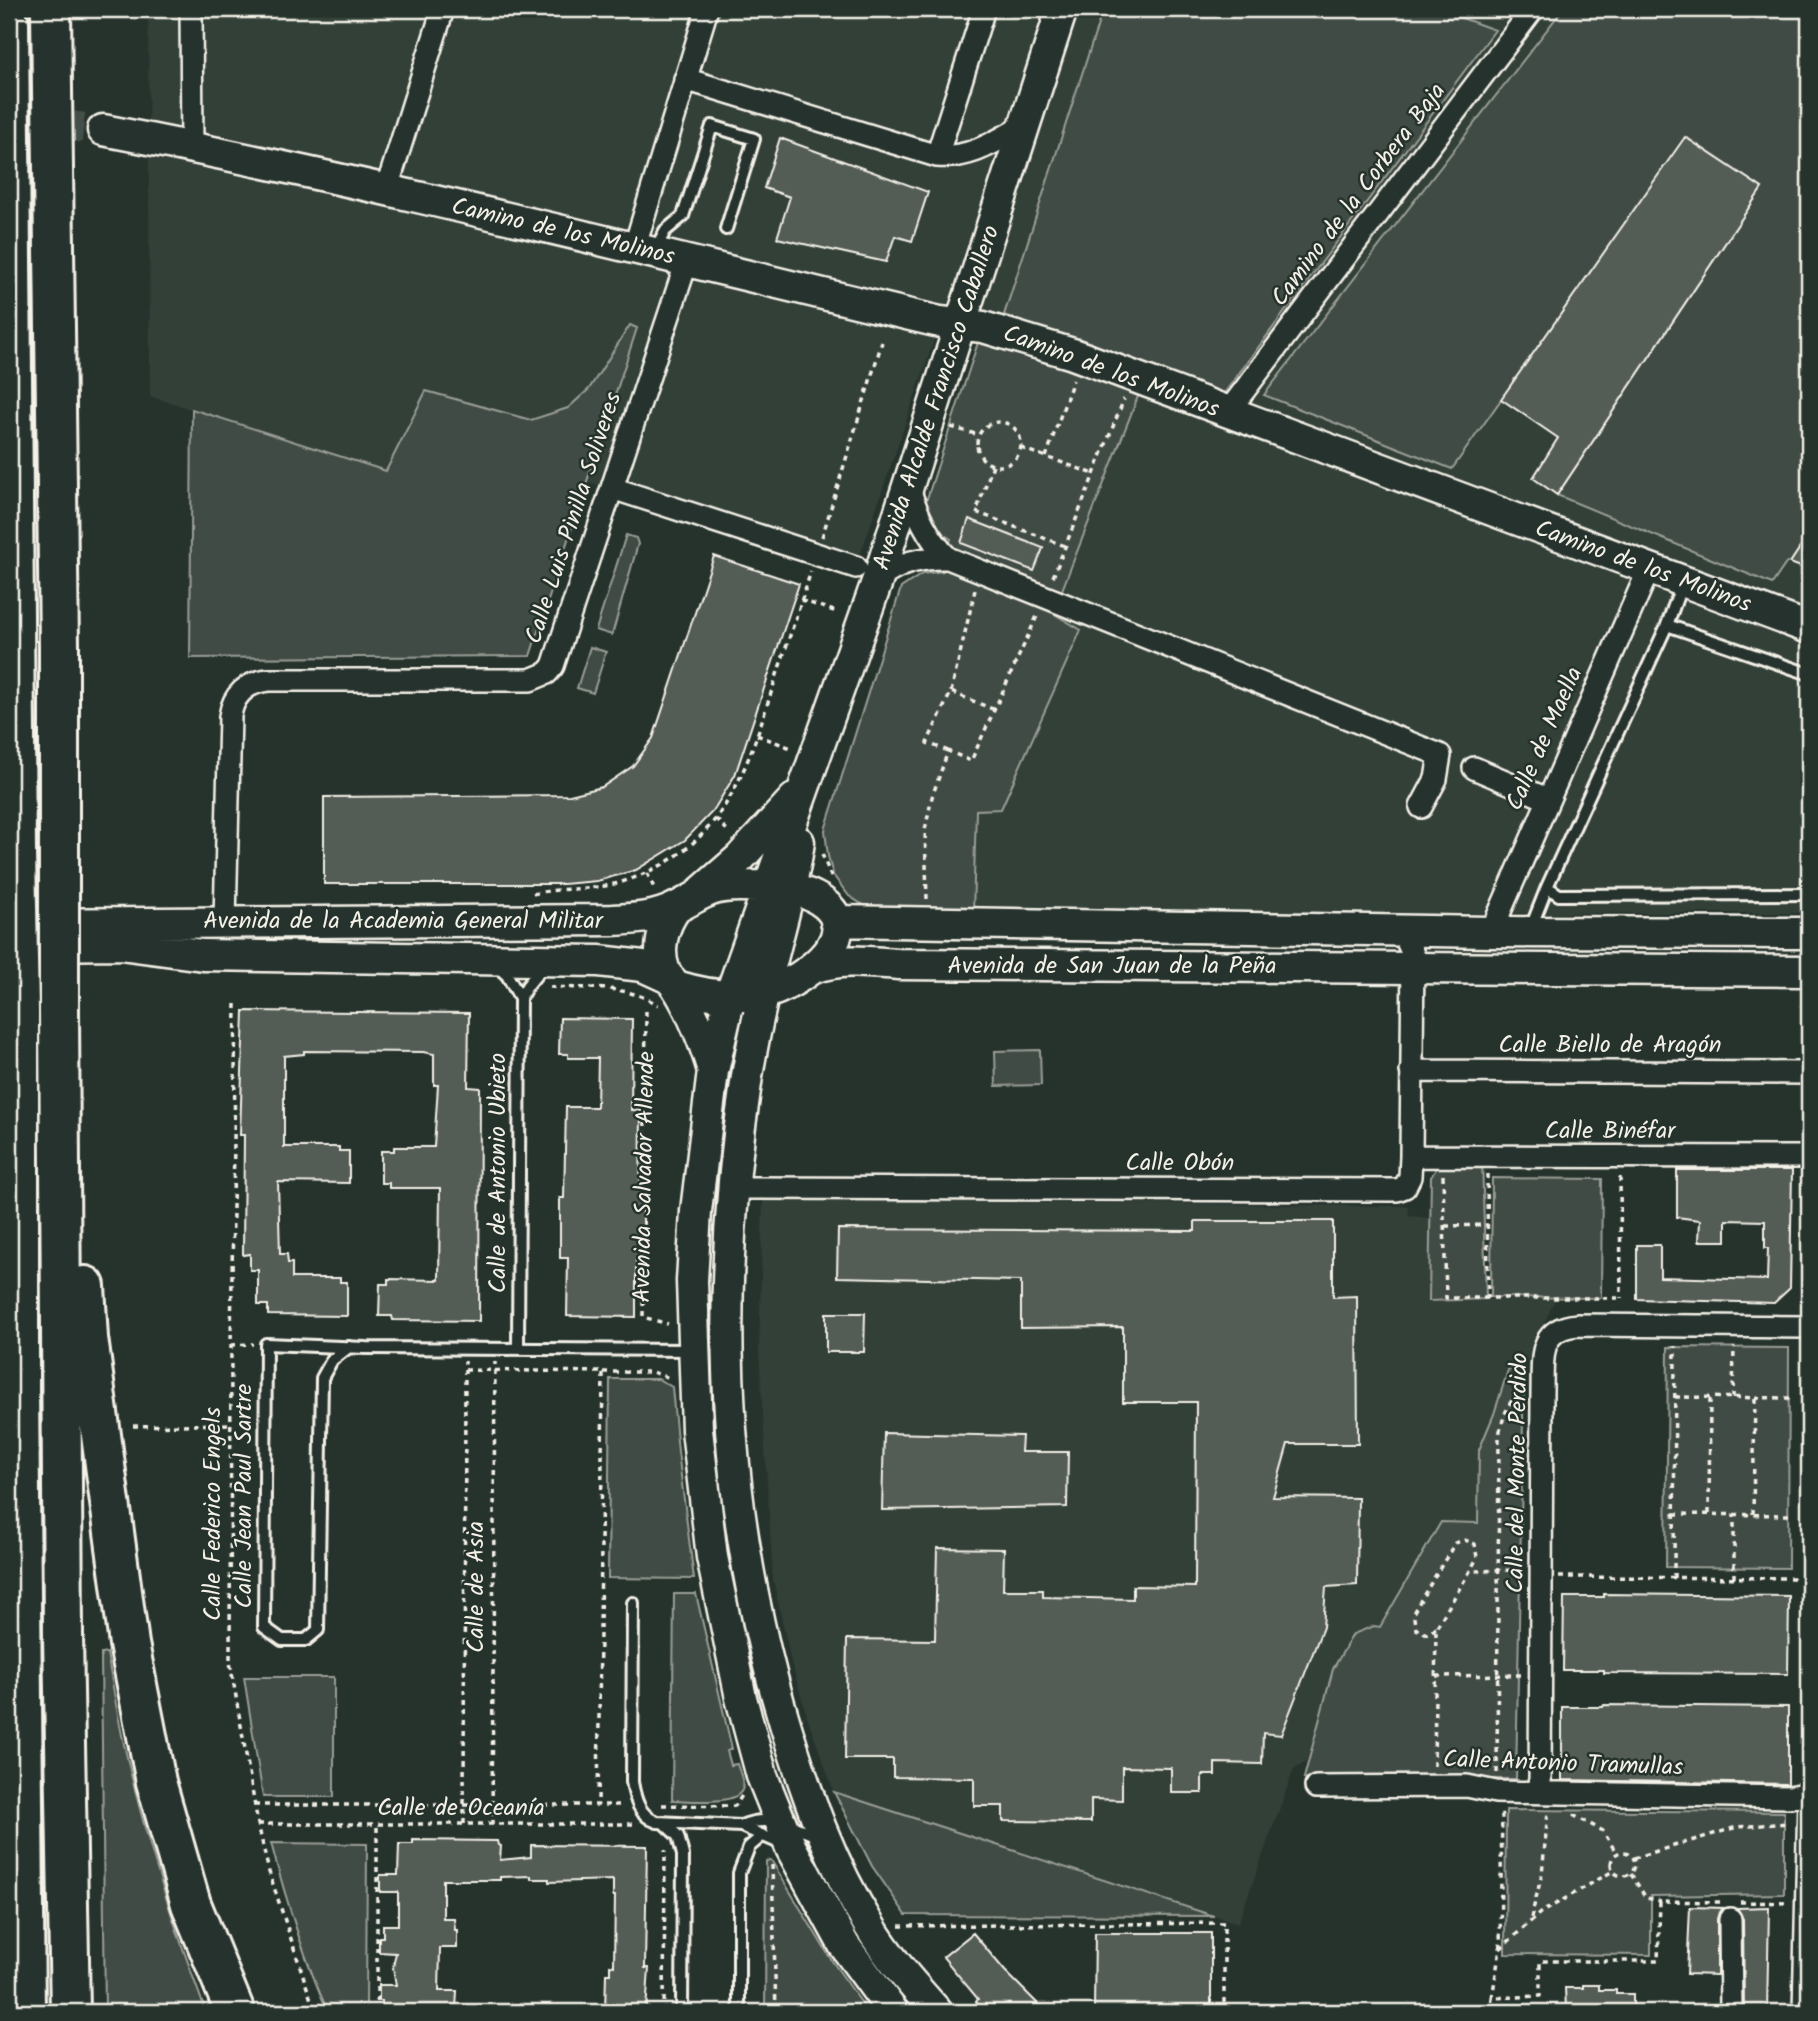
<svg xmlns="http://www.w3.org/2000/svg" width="1818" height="2021" font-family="Kalam,sans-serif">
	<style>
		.built { fill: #333f39 }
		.green { fill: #414b45; stroke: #9a9e96; stroke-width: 2 }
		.building { fill: #525c55; stroke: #f4f1e8; stroke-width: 2 }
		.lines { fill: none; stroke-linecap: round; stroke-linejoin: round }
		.secondary-tunnel { stroke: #455049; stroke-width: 30; stroke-dasharray: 30 15; stroke-linecap: butt }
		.lane-casing { stroke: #f4f1e8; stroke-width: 16 }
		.street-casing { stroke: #f4f1e8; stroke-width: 26 }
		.secondary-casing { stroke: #f4f1e8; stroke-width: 35 }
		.highway-casing { stroke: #f4f1e8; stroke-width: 44 }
		.path { stroke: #f4f1e8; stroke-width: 3.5; stroke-dasharray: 5 5; stroke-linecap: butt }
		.lane { stroke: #26332d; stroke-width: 10 }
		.street { stroke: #26332d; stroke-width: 21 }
		.secondary { stroke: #26332d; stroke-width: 30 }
		.highway { stroke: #26332d; stroke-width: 38 }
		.highway-bridge-casing { stroke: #f4f1e8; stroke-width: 44; stroke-linecap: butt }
		.highway-bridge { stroke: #26332d; stroke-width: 38 }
		.labels { text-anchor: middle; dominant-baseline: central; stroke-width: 5; stroke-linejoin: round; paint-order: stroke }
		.street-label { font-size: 24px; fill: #f4f1e8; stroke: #26332d }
	</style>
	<rect width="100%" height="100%" fill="#26332d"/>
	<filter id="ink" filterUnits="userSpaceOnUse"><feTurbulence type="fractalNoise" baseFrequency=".0143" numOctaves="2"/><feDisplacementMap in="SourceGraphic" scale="14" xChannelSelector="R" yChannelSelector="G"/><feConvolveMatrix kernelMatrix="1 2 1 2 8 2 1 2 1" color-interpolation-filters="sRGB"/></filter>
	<g filter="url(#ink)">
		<path class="built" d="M148 9H1809V913L973 914 976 810 1081 630 1053 613 1143 381 940 323 856 567 612 488 586 482 414 412 386 471 150 396Z
			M763 1200 1408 1206 1409 1216 1430 1218 1429 1300 1446 1298 1555 1299 1524 1369 1508 1370 1494 1414 1479 1450 1478 1523 1441 1522 1379 1628 1340 1653 1333 1669 1307 1762 1294 1769 1238 1923 834 1792 807 1716 791 1662 773 1579 759 1351Z"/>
		<path class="green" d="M1103 9H1437L1495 30 1222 396 1004 315Z
			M1563 9H1809V534L1790 563 1787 562 1772 584 1557 495 1762 188 1686 137 1452 469 1264 395Z
			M630 325 637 328 530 656 190 658 192 409 386 471 426 391 531 420 568 408 589 389Z
			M983 327 1144 381 1053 613 1081 630 1001 809 976 810 973 914 873 909 860 903 849 896 833 875 828 856 825 830 901 588 922 574 943 571 951 539 920 520Z
			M626 535 636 538 638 544 612 635 596 630Z
			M590 647 606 652 593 693 577 688Z
			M1040 1050 1041 1085 996 1086 995 1051Z
			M1443 1157H1482L1486 1299 1429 1301 1431 1177Z
			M1492 1178 1602 1179 1601 1298 1491 1297Z
			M1668 1347 1789 1348 1788 1568 1666 1567Z
			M1524 1369 1516 1779 1304 1778 1333 1669 1353 1634 1374 1626 1380 1627 1441 1522 1478 1523 1479 1450 1494 1414 1508 1370Z
			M610 1379H658L672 1387 678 1452 694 1579 608 1578Z
			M674 1594H696L732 1749 727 1751 731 1765 737 1764C739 1770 743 1779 743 1786 742 1807 687 1800 672 1800Z
			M107 1653C113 1686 118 1720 126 1753 146 1841 174 1927 206 2012H105L101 1654Z
			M244 1677H334V1797H263Z
			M834 1792 1214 1916 906 1915 872 1866Z
			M1506 1810 1784 1812V1894L1651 1896V1955L1505 1954Z
			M271 1843 367 1844 366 2012H328C304 1958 286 1900 271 1843Z
			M771 1860 832 1961 868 2012H765L766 1861Z"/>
		<path class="building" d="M1685 137 1762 188 1557 495 1533 478 1558 438 1501 399Z
			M780 138 928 192 912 241 895 236 886 262 777 238 790 197 764 188Z
			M969 519 1043 548 1034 571 961 543Z
			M1809 534V570L1790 563Z
			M714 556 799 584 735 775 713 811 685 840 636 870 597 881 563 884H324V797L570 795 602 787 633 766 653 738Z
			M244 1011 469 1013 468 1087 480 1088 479 1321 393 1320 392 1316H379L380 1284H388V1279L439 1280 440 1188H389V1183H381V1151H394V1147H434L438 1085H434V1054L423 1052 304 1051V1054L284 1056V1147H339V1151H349V1183L278 1182 280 1254H287L288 1263H292V1278H340V1282H347V1316L268 1315V1305H258V1270H250V1254L243 1255 244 1135H240Z
			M560 1018 632 1019 631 1110H641L640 1204H643V1256L636 1259V1317L567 1316 568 1258H560V1198H564L566 1107H597L598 1058H568V1054H559Z
			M1677 1170H1792L1790 1288 1774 1303 1637 1299V1245H1660V1277L1767 1280 1768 1248H1765V1221L1726 1220V1241H1699L1700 1220 1677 1217Z
			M1195 1221H1333V1297L1357 1296 1358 1444H1288L1273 1497 1358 1498 1357 1585 1326 1587 1323 1627 1281 1735 1263 1733 1262 1764 1215 1763V1775H1202V1793H1171V1768L1122 1767V1800L1091 1799V1822L1003 1821V1806H974V1778L893 1777V1759H845L847 1639 935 1640 937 1548 1004 1549 1003 1590H1043V1597L1133 1599V1586L1195 1587 1196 1402H1123V1327L1021 1328V1281L837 1277 838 1229 1195 1231Z
			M826 1313H865L864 1352H826Z
			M884 1433 1022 1436 1021 1452H1068L1067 1507 882 1510Z
			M1604 1594 1789 1596 1788 1674 1604 1673V1670H1563L1564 1597H1604Z
			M1604 1705 1788 1707V1784L1562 1780V1707H1603Z
			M413 1840 497 1841 498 1845 501 1846 500 1860 531 1857V1845L647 1846 645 1968H649L646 2011 605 2012 606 1974H610V1965L614 1966 615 1896H613V1880L549 1882V1879H531V1876L500 1877V1880H443V1918H454L455 1930H457V1948H440L439 1991H457L456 2009H453V2012H382V2001H379V1985H396L393 1967 396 1953 379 1952V1937H383V1925H398V1892H380V1875H398L399 1844H413Z
			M1690 1907 1724 1908 1719 1912 1717 1919V1975L1687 1974Z
			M1769 1907 1767 2012H1744L1743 1919 1737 1908Z
			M973 1933 1005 1971 1046 2012H985L976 2002 978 1999 943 1957Z
			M1095 1933H1211V2012H1094Z
			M1583 1985H1599V1990H1616V1994H1633V2012H1583V2008H1566L1565 1988H1583Z"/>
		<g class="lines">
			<path class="secondary-tunnel" d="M9 119 103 130"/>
			<g class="lane-casing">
				<path id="lane" d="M655 250 665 231 683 216 712 126 754 139 726 229
					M1682 584 1667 625 1547 887 1559 895 1809 894
					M1667 625 1809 674
					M1530 930 1547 887
					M498 967 507 975 520 998 518 1348
					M520 998 527 986 545 964
					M349 1347 332 1360 322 1378 318 1630 306 1640H282L264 1627 266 1344 366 1348 692 1350
					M633 1603 632 1782C635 1799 639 1816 657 1822L741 1826 784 1845
					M665 1824 678 1836 683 1855 682 2012
					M741 1826C768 1814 793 1826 819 1837
					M739 2012V1873L749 1847 762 1836"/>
			</g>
			<g class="street-casing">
				<path id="street" d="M191 9 192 147
					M685 79 937 156C971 159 996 141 1025 125
					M937 156 984 9
					M386 191 443 9
					M634 249 707 9
					M1227 413 1533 9
					M908 485C917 514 927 537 948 558
					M612 488 856 567
					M878 579C900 563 920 557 948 558L1440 755 1436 779 1421 807
					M1474 768 1547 799
					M225 921 230 716C233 695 247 682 269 680H530L547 673 553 666 687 261
					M1491 932 1649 569
					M1411 1071 1809 1073
					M1411 1156 1809 1157
					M734 1188 1397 1190 1405 1187 1410 1177 1411 1156 1413 954 1405 937 1397 930
					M1316 1787 1467 1786 1496 1792 1790 1797 1809 1793
					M1540 1792 1542 1392C1543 1359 1537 1328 1578 1325L1809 1327
					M1730 1919 1731 2012
					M1804 2012 1809 1796"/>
			</g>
			<g class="secondary-casing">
				<path id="secondary" d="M103 130C384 184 662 256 940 322L983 327 1073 354 1809 628
					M799 842C793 884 780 926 770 967 761 1003 753 1040 747 1076 713 1296 721 1514 786 1727 807 1796 831 1864 869 1925 888 1957 912 1984 937 2012
					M701 892 740 858 794 799
					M676 908C663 925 657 949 664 969 666 977 672 980 676 986 691 1008 706 1046 713 1071
					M836 921 1491 932 1809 933
					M9 924 612 920C633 919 656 918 675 908 701 896 707 886 739 886 766 886 805 886 826 905 865 939 795 986 765 993 735 1000 705 995 676 986
					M37 945 120 944 203 955 599 961 643 966 667 977
					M813 968C841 958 869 962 898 964L1809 971
					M893 2012 844 1945 791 1848 762 1776 741 1698 712 1557 697 1430 692 1281 696 1211 713 1071 730 996 878 579 1062 9"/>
			</g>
			<g class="highway-casing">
				<path id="highway" d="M51 9 59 646V850
					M9 23 16 853
					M19 1010V1391L25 2012
					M59 1010 63 1636 70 2012
					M85 1286 88 1338 129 1644 156 1782 191 1904 235 2012"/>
			</g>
			<path class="path" d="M977 444a22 22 0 1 1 44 0a22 22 0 1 1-44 0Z
				M951 427 979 435
				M1021 448 1094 474
				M1046 457 1073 380
				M993 465 976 512 1065 546
				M822 537 882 342
				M1053 577 1124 399
				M801 600 837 612
				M951 692 975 590
				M757 735 791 748
				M948 751 927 743 951 692 995 710
				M716 819 730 833
				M822 854 832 879
				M647 873 655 890
				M533 894C564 886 595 892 628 880 722 846 743 780 771 693 784 653 798 612 811 571
				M927 899 925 830 932 797 948 751 971 761 1038 614
				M550 987C586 989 627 984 658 1005
				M236 1004 231 1345 230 1662 258 1824 269 1872 315 2012
				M646 1011 643 1317 668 1324
				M1487 1174 1488 1298
				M1443 1175 1446 1298H1621
				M1620 1177 1621 1298
				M1445 1226 1488 1225
				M231 1345 253 1344
				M465 1370 603 1372 598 1805
				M603 1372H652L670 1378
				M1675 1397 1793 1398
				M1733 1398 1734 1347
				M133 1426 230 1424
				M1674 1514 1793 1515
				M1709 1514 1710 1397
				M1753 1514 1755 1398
				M1559 1577 1809 1578
				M1674 1578 1675 1346
				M1734 1578V1514
				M1436 1628 1427 1634 1416 1629 1413 1613 1455 1543 1465 1540 1475 1544 1477 1558 1470 1571
				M1436 1676 1521 1675
				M1434 1766 1436 1628 1470 1571 1520 1570
				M1497 1773 1499 1435C1504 1415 1507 1402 1523 1389
				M254 1805H623
				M662 1805 735 1806 743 1794
				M1573 1815 1603 1831 1617 1854
				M258 1824H635
				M464 1824 465 1361
				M492 1825 495 1362
				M1611 1864a12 12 0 1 1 24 0a12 12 0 1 1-24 0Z
				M1634 1858 1737 1827 1788 1823
				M772 1865 776 2012
				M1631 1874 1646 1898 1661 1901
				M1740 1902 1789 1903
				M1531 1918 1542 1874 1548 1812
				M899 1926 1224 1923V2012
				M1500 1949 1540 1913 1613 1871
				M1492 1998 1500 1949 1502 1812
				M377 2012V1825
				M664 2012 665 1850
				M1490 2012 1492 1998 1540 1996V1961H1658L1660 1901 1719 1902"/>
			<use href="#lane" class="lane"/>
			<use href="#street" class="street"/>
			<use href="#secondary" class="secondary"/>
			<use href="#highway" class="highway"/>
			<g class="highway-bridge-casing">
				<path id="highway-bridge" d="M59 850V1010
					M16 853 19 1010"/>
			</g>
			<use href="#highway-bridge" class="highway-bridge"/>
		</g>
	</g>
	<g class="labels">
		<g class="street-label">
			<text transform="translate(1359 195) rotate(-53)">Camino de la Corbera Baja</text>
			<text transform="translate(563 232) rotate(13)">Camino de los Molinos</text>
			<text transform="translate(1111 372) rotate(20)">Camino de los Molinos</text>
			<text transform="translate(937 398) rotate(-72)">Avenida Alcalde Francisco Caballero</text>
			<text transform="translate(574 518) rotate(-72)">Calle Luis Pinilla Soliveres</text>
			<text transform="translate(1643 567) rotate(20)">Camino de los Molinos</text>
			<text transform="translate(1545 739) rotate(-66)">Calle de Maella</text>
			<text x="403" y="921">Avenida de la Academia General Militar</text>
			<text x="1112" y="966">Avenida de San Juan de la Peña</text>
			<text x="1610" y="1045">Calle Biello de Aragón</text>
			<text x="1610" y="1131">Calle Binéfar</text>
			<text x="1180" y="1163">Calle Obón</text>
			<text transform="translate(498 1173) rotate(-90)">Calle de Antonio Ubieto</text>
			<text transform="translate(645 1177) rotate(-89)">Avenida Salvador Allende</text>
			<text transform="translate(1518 1473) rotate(-89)">Calle del Monte Perdido</text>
			<text transform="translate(244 1496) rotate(-90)">Calle Jean Paul Sartre</text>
			<text transform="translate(213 1514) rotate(-90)">Calle Federico Engels</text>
			<text transform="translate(476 1587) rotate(-90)">Calle de Asia</text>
			<text transform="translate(1563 1764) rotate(2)">Calle Antonio Tramullas</text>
			<text x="461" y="1808">Calle de Oceanía</text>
		</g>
	</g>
	<rect width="1818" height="2021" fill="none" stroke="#26332d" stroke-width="35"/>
	<rect x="18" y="18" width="1783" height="1986" fill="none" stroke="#f4f1e8" stroke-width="2.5" filter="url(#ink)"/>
</svg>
